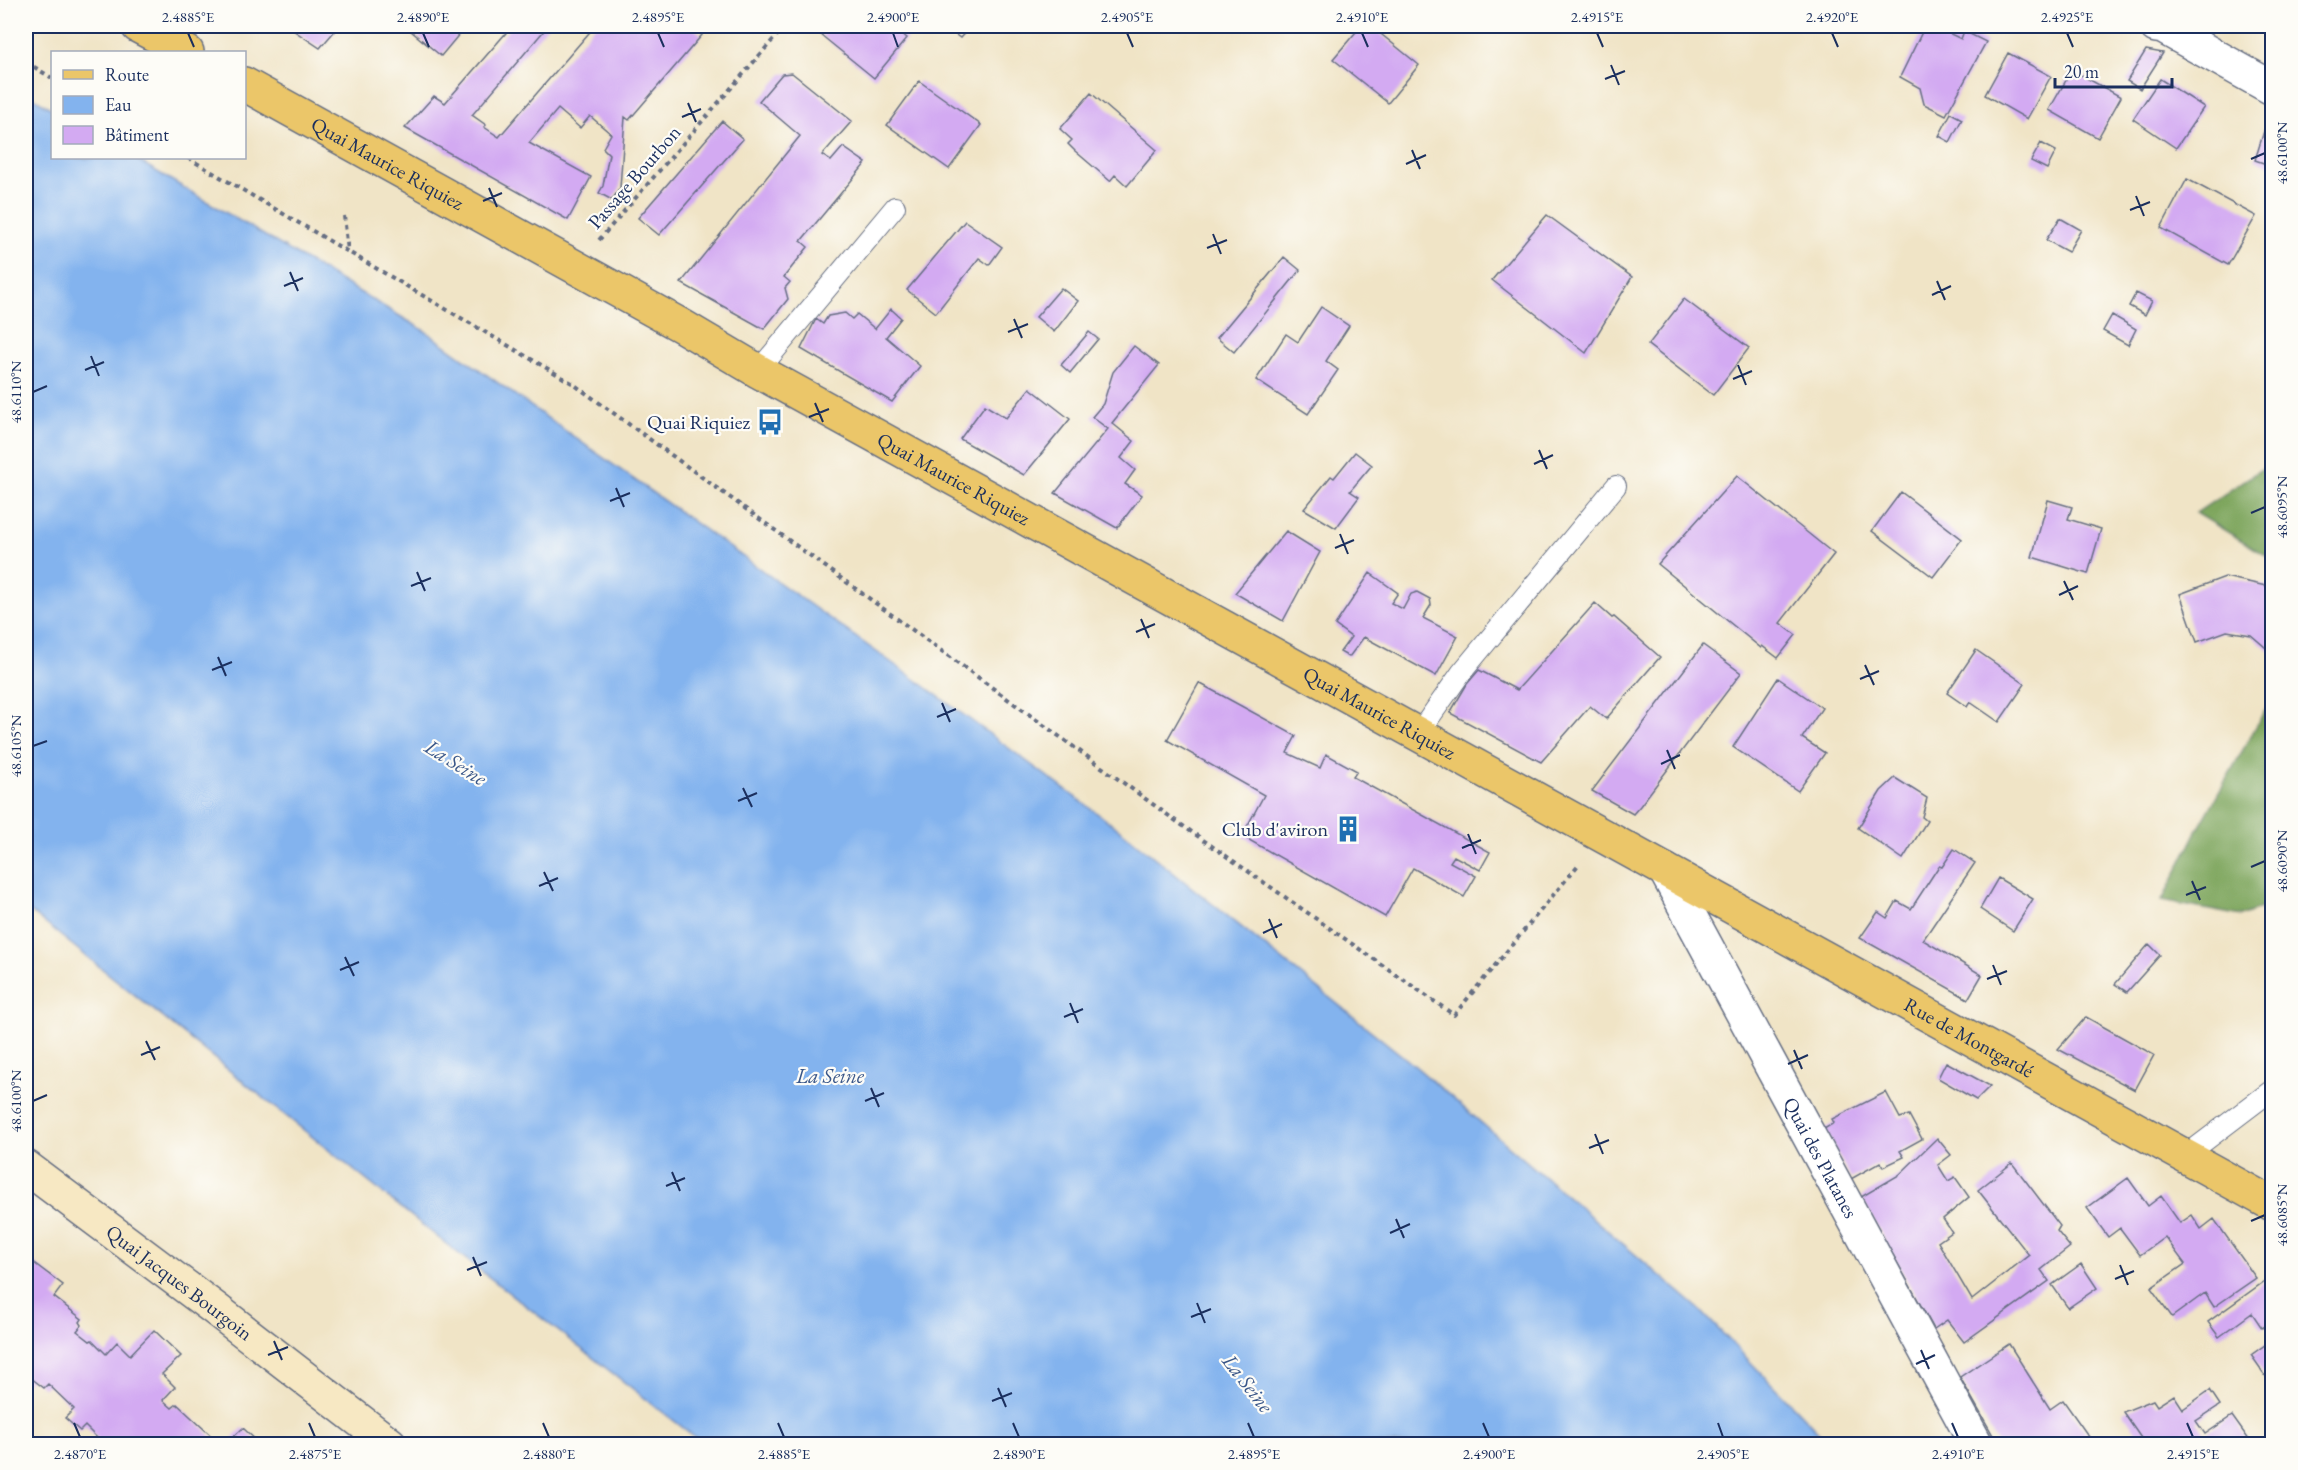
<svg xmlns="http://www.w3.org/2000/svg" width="2298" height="1470" font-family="'EB Garamond',serif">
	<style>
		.forest { fill: #7ea65d; stroke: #4c6a5e; stroke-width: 1.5 }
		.water { fill: #83b3ee; stroke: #4f71a6; stroke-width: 1.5 }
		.building { fill: #d3aaf2 }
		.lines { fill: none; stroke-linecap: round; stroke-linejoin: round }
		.lane-casing { stroke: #666e82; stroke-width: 22 }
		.street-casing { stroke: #666e82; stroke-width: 36 }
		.secondary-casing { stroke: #666e82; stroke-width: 36 }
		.primary-casing { stroke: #666e82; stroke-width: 36 }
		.path { stroke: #666e82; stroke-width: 4; stroke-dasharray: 4.5 4.5; stroke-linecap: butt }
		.lane { stroke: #fff; stroke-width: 20 }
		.street { stroke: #fff; stroke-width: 33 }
		.secondary { stroke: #f7e8c3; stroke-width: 33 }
		.primary { stroke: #ebc669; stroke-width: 33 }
		.ticks { fill: none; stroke: #1b2f5e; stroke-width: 2 }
		.labels { text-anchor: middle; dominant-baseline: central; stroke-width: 4.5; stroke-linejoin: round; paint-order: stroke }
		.street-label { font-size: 20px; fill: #1b2f5e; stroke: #fdfcf7 }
		.poi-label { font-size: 20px; fill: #1b2f5e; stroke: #fdfcf7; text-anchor: end }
		.water-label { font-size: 21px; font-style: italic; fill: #3a5789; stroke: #fdfcf7 }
		.neatline { fill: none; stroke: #1b2f5e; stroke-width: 2 }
		.ticks-label { font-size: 15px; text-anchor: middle; fill: #1b2f5e }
	</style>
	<rect width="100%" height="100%" fill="#fdfcf7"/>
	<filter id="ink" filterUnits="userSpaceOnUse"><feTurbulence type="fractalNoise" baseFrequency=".0167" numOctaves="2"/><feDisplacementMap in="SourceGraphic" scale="12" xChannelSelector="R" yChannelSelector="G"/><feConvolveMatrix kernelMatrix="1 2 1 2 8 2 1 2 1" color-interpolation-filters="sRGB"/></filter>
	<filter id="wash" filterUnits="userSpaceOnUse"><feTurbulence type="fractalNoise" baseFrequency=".008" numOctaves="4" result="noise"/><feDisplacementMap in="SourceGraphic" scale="24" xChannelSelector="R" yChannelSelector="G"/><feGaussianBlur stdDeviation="1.35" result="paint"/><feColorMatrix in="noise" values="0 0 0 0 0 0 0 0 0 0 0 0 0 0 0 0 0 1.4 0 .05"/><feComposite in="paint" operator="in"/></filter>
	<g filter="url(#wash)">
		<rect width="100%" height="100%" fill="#f0e4c6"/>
		<path class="forest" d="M2272 462V559L2196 513Z
			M2272 698V904L2241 916 2162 901 2195 835Z"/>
		<path class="water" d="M26 93 52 109V158H134L425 331 919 682 1120 830 1415 1066 1699 1309 1830 1444H704L445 1243 26 908Z"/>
		<g id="blocks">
			<path class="building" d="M287 26H339L320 48Z
				M405 26H466L441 56Z
				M512 26H548L472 115 486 125 484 127 499 137 595 26H691L702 35 629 120 625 117 620 188 612 200 599 193 603 186 609 154 603 148 611 134 590 116 580 128 558 109 529 143 591 177 568 220 405 128 434 96 445 103Z
				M828 26H893L907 38 874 78 821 35Z
				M946 26H971L960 38 945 27Z
				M1361 26H1371L1419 65 1388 103 1333 59Z
				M1925 26H1934L1961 39 1964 31 1986 42 1946 115 1924 104 1920 88 1900 77Z
				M2146 50 2163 53 2140 89 2127 81Z
				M2008 53 2051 76 2027 119 1985 95Z
				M2072 70 2121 97 2098 138 2049 110Z
				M792 73 852 121 822 155 831 161 843 147 866 163 801 241 808 247 784 277 790 282 785 288 788 299 764 329 681 283 800 136 759 101 782 74Z
				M2160 79 2204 107 2176 148 2133 119Z
				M919 81 981 125 949 169 887 125Z
				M1091 93 1157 150 1127 186 1115 175 1110 181 1075 151 1068 144 1072 140 1060 129Z
				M1951 113 1962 119 1950 142 1939 136Z
				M722 121 743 139 659 235 638 218Z
				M2265 128 2272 131V166L2255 160Z
				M2041 143 2056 151 2047 169 2031 161Z
				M2187 179 2256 216 2228 265 2161 228Z
				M1547 215 1632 277 1586 353 1492 280Z
				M2060 218 2081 230 2068 252 2046 240Z
				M965 221 1002 247 989 265 979 258 936 313 907 290Z
				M1284 257 1300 270 1234 352 1217 338Z
				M1061 288 1078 301 1054 332 1036 317Z
				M2136 293 2152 301 2145 315 2129 306Z
				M1684 299 1749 348 1713 395 1648 345Z
				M1321 307 1349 326 1326 361 1338 370 1308 414 1256 380 1286 334 1298 342Z
				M891 309 901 318 886 337 920 366 892 402 801 349 816 319 823 324 828 316 845 313 852 319 857 314 875 329Z
				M2112 315 2136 329 2128 345 2103 331Z
				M1089 332 1098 339 1070 373 1061 365Z
				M1134 346 1159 365 1112 423 1134 441 1121 458 1135 470 1125 484 1142 495 1117 528 1055 493 1108 429 1092 417 1103 404 1113 372Z
				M1030 388 1070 419 1024 475 960 439 985 405 1006 418Z
				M1355 452 1372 465 1350 491 1359 497 1336 528 1304 509 1331 476 1334 478Z
				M1737 476 1834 554 1780 623 1796 635 1778 658 1762 646 1761 648 1658 564Z
				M1901 492 1962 539 1933 577 1872 531Z
				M2048 500 2072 507 2068 519 2101 529 2088 574 2032 557Z
				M1286 531 1320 552 1283 621 1235 593Z
				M1370 573 1398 593 1391 603 1403 609 1411 594 1417 592 1430 599 1431 605 1423 618 1458 636 1436 676 1364 637 1349 657 1340 652 1351 637 1335 625Z
				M2225 577 2266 586 2272 585V653L2251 635 2227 631 2197 642 2180 594Z
				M1595 603 1612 618 1614 617 1660 657 1606 719 1590 706 1541 762 1450 713 1467 684 1479 670 1517 690Z
				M1703 645 1741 673 1640 806 1633 814 1592 791Z
				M1976 650 2025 684 1999 722 1970 702 1967 707 1947 693Z
				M1778 678 1822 708 1802 738 1825 753 1798 791 1733 747Z
				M1199 683 1296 736 1287 753 1320 768 1326 754 1357 771 1353 777 1490 852 1480 870 1454 856 1450 862 1476 876 1464 897 1413 868 1385 917 1242 836 1264 795 1167 740Z
				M1895 778 1927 798 1922 817 1927 821 1903 859 1858 828 1881 791Z
				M1954 849 1975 863 1923 940 1982 975 1968 999 1860 938 1878 912 1887 918 1897 901 1911 909 1939 866 1942 867Z
				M1998 878 2033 899 2013 931 1980 909Z
				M2149 944 2160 955 2127 992 2115 984Z
				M2086 1017 2154 1055 2135 1090 2058 1049Z
				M1946 1062 1990 1086 1976 1100 1938 1078Z
				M1886 1092 1900 1118 1909 1115 1922 1139 1900 1151 1904 1157 1883 1167 1881 1162 1851 1179 1824 1129 1834 1123 1832 1119Z
				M1937 1138 1951 1155 1938 1165 1948 1181 1955 1177 1969 1197 1943 1219 1952 1232 1938 1242 1972 1300 2029 1255 1978 1190 2012 1163 2060 1226 2057 1231 2070 1247 2041 1270 2049 1281 1964 1342 1947 1320 1934 1329 1861 1197 1899 1175Z
				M2128 1178 2148 1206 2161 1196 2180 1223 2192 1215 2201 1229 2214 1219 2256 1278 2214 1307 2205 1293 2172 1317 2151 1288 2185 1264 2165 1237 2140 1255 2120 1228 2108 1237 2087 1208Z
				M26 1257 63 1285 54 1297 82 1319 80 1322 82 1325 77 1331 90 1341 92 1340 106 1354 117 1342 130 1355 154 1330 181 1356 162 1374 175 1387 163 1400 172 1408 177 1404 220 1444H94L99 1440 85 1426 80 1431 65 1418 74 1409 48 1384 44 1388 31 1378 26 1385Z
				M2081 1264 2097 1288 2068 1308 2052 1285Z
				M2272 1276V1321L2262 1328 2252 1313 2219 1337 2208 1322Z
				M2272 1340V1385L2251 1355Z
				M2009 1344 2050 1409 2063 1400 2094 1444H1998L1960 1377Z
				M2210 1390 2220 1405 2196 1421 2205 1434 2232 1416 2252 1444H2145L2123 1412 2153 1400 2157 1406 2174 1395 2183 1409Z
				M243 1428 260 1444H226Z"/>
		</g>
	</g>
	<g filter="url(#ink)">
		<use href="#blocks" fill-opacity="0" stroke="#666e82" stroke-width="1.5"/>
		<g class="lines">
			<g class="lane-casing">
				<path id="lane" d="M758 371 895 207
					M1418 734 1461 673 1616 486
					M2185 1156 2272 1090"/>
			</g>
			<g class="street-casing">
				<g id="street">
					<path d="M2156 26 2163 27 2272 88"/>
					<path id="s1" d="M1665 870 1976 1444"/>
				</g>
			</g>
			<g class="secondary-casing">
				<g id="secondary">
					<path id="s2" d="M26 1167 214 1308 390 1444"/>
				</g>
			</g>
			<g class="primary-casing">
				<g id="primary">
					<path d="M138 26 187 52"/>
					<path id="s3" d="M244 84 682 326 758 371 2272 1204"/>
				</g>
			</g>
			<path class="path" d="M26 62 52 78
				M188 158 572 383 1176 821 1454 1015 1579 864
				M344 216 348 251
				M599 240 785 26"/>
			<use href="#lane" class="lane"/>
			<use href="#street" class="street"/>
			<use href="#secondary" class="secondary"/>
			<use href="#primary" class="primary"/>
		</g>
	</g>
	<path class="ticks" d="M188 33 194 47M423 33 429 47M658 33 664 47M893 33 898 47M1127 33 1133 47M1362 33 1368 47M1597 33 1603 47M1832 33 1838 47M2067 33 2073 47M1611 65 1619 85M1605 79 1625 71M688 103 696 122M682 117 701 109M1412 150 1420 169M2251 159 2265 153M1406 164 1426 155M489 188 497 207M2136 196 2144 216M483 201 502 193M2130 210 2150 202M1213 234 1221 254M1207 248 1227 240M290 272 298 291M1937 281 1945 300M284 286 303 278M1932 295 1951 286M1014 319 1022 338M1008 332 1028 324M91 356 99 376M1738 365 1746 385M85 370 104 362M1733 379 1752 371M33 392 47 386M815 403 823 422M809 417 829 409M1539 450 1547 469M1534 464 1553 455M616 488 624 507M610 501 630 493M2251 513 2265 507M1340 534 1348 554M1335 548 1354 540M417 572 425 591M2064 581 2073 600M411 586 431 578M2059 595 2078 586M1141 619 1149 638M1136 632 1155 624M218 657 226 676M1865 665 1874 685M212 670 232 662M1860 679 1879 671M942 703 950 722M937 717 956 709M33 746 47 741M1667 750 1675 769M1661 764 1680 755M743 788 752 807M738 801 757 793M1468 834 1476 854M1462 848 1481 840M2251 867 2265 861M544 872 553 891M2192 881 2200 900M539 886 558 878M2186 895 2206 887M1269 919 1277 938M1263 933 1282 924M345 957 354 976M1993 965 2001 985M340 970 359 962M1987 979 2007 971M1070 1003 1078 1023M1064 1017 1083 1009M146 1041 155 1060M1794 1050 1802 1069M141 1055 160 1047M1788 1064 1808 1055M871 1088 879 1107M33 1101 47 1095M865 1101 884 1093M1595 1134 1603 1154M1589 1148 1609 1140M672 1172 680 1191M666 1186 685 1178M1396 1219 1404 1238M2251 1221 2265 1215M1390 1233 1410 1224M473 1257 481 1276M2120 1265 2128 1285M467 1270 487 1262M2115 1279 2134 1271M1197 1303 1205 1323M1191 1317 1211 1309M274 1341 282 1360M1921 1350 1929 1369M268 1355 288 1347M1916 1364 1935 1355M998 1388 1006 1407M992 1401 1012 1393M74 1423 80 1437M309 1423 315 1437M543 1423 549 1437M778 1423 784 1437M1013 1423 1019 1437M1248 1423 1254 1437M1483 1423 1489 1437M1718 1423 1723 1437M1952 1423 1958 1437M2187 1423 2193 1437"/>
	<defs>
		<g id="bus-bare" transform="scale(2.07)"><path d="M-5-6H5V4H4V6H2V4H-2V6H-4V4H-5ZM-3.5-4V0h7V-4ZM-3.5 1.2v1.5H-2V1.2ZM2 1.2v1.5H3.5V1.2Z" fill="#1f6fb2" stroke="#fdfcf7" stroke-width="2.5" paint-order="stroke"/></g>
		<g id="building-bare" transform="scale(2.07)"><path d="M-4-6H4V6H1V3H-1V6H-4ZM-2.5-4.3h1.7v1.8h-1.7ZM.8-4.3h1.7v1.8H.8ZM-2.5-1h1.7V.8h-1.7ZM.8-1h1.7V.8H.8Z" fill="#1f6fb2" stroke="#fdfcf7" stroke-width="2.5" paint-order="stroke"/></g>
	</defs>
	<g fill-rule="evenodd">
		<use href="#bus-bare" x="770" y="422"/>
		<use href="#building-bare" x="1348" y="829"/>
	</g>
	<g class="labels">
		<g class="street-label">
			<text stroke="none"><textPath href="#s3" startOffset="164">Quai Maurice Riquiez</textPath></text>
			<text transform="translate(634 177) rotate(-49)">Passage Bourbon</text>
			<text stroke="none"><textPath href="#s3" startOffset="812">Quai Maurice Riquiez</textPath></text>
			<text stroke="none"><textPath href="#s3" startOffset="1298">Quai Maurice Riquiez</textPath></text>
			<text stroke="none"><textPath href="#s3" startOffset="1971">Rue de Montgardé</textPath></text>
			<text stroke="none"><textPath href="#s1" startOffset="327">Quai des Platanes</textPath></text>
			<text stroke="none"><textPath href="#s2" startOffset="192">Quai Jacques Bourgoin</textPath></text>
		</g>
		<g class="poi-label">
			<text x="750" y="422">Quai Riquiez</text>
			<text x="1328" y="829">Club d'aviron</text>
		</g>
		<g class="water-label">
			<text transform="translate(456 762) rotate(32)">La Seine</text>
			<text x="830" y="1075">La Seine</text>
			<text transform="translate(1248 1383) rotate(52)">La Seine</text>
		</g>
	</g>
	<rect width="2298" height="1470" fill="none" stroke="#fdfcf7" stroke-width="66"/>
	<rect x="51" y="51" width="195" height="108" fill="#fdfcf7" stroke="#a3aaba" stroke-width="1.5"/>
	<rect x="63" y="70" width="30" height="9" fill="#ebc669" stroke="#a3aaba" stroke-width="1.5"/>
	<text x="105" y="81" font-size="18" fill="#1b2f5e">Route</text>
	<rect x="63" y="96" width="30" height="18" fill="#83b3ee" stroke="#a3aaba" stroke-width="1.5"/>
	<text x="105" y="111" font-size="18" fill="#1b2f5e">Eau</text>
	<rect x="63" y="126" width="30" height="18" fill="#d3aaf2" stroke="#a3aaba" stroke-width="1.5"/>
	<text x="105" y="141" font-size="18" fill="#1b2f5e">Bâtiment</text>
	<path d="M2055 78v9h117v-9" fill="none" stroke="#1b2f5e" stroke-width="3"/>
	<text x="2064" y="78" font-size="18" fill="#1b2f5e" stroke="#fdfcf7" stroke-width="4.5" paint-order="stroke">20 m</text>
	<rect x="33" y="33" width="2232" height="1404" class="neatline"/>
	<g class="ticks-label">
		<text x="188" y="22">2.4885°E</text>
		<text x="423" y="22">2.4890°E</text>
		<text x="658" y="22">2.4895°E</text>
		<text x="893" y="22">2.4900°E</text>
		<text x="1127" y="22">2.4905°E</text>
		<text x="1362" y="22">2.4910°E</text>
		<text x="1597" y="22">2.4915°E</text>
		<text x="1832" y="22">2.4920°E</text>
		<text x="2067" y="22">2.4925°E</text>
		<text transform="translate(2282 153) rotate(-90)" y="5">48.6100°N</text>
		<text transform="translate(16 392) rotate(-90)" y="5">48.6110°N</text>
		<text transform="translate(2282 507) rotate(-90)" y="5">48.6095°N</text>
		<text transform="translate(16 746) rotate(-90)" y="5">48.6105°N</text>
		<text transform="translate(2282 861) rotate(-90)" y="5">48.6090°N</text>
		<text transform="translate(16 1101) rotate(-90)" y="5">48.6100°N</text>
		<text transform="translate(2282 1215) rotate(-90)" y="5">48.6085°N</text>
		<text x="80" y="1459">2.4870°E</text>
		<text x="315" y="1459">2.4875°E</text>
		<text x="549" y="1459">2.4880°E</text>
		<text x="784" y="1459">2.4885°E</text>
		<text x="1019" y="1459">2.4890°E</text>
		<text x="1254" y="1459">2.4895°E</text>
		<text x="1489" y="1459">2.4900°E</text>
		<text x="1723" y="1459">2.4905°E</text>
		<text x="1958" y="1459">2.4910°E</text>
		<text x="2193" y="1459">2.4915°E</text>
	</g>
</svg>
